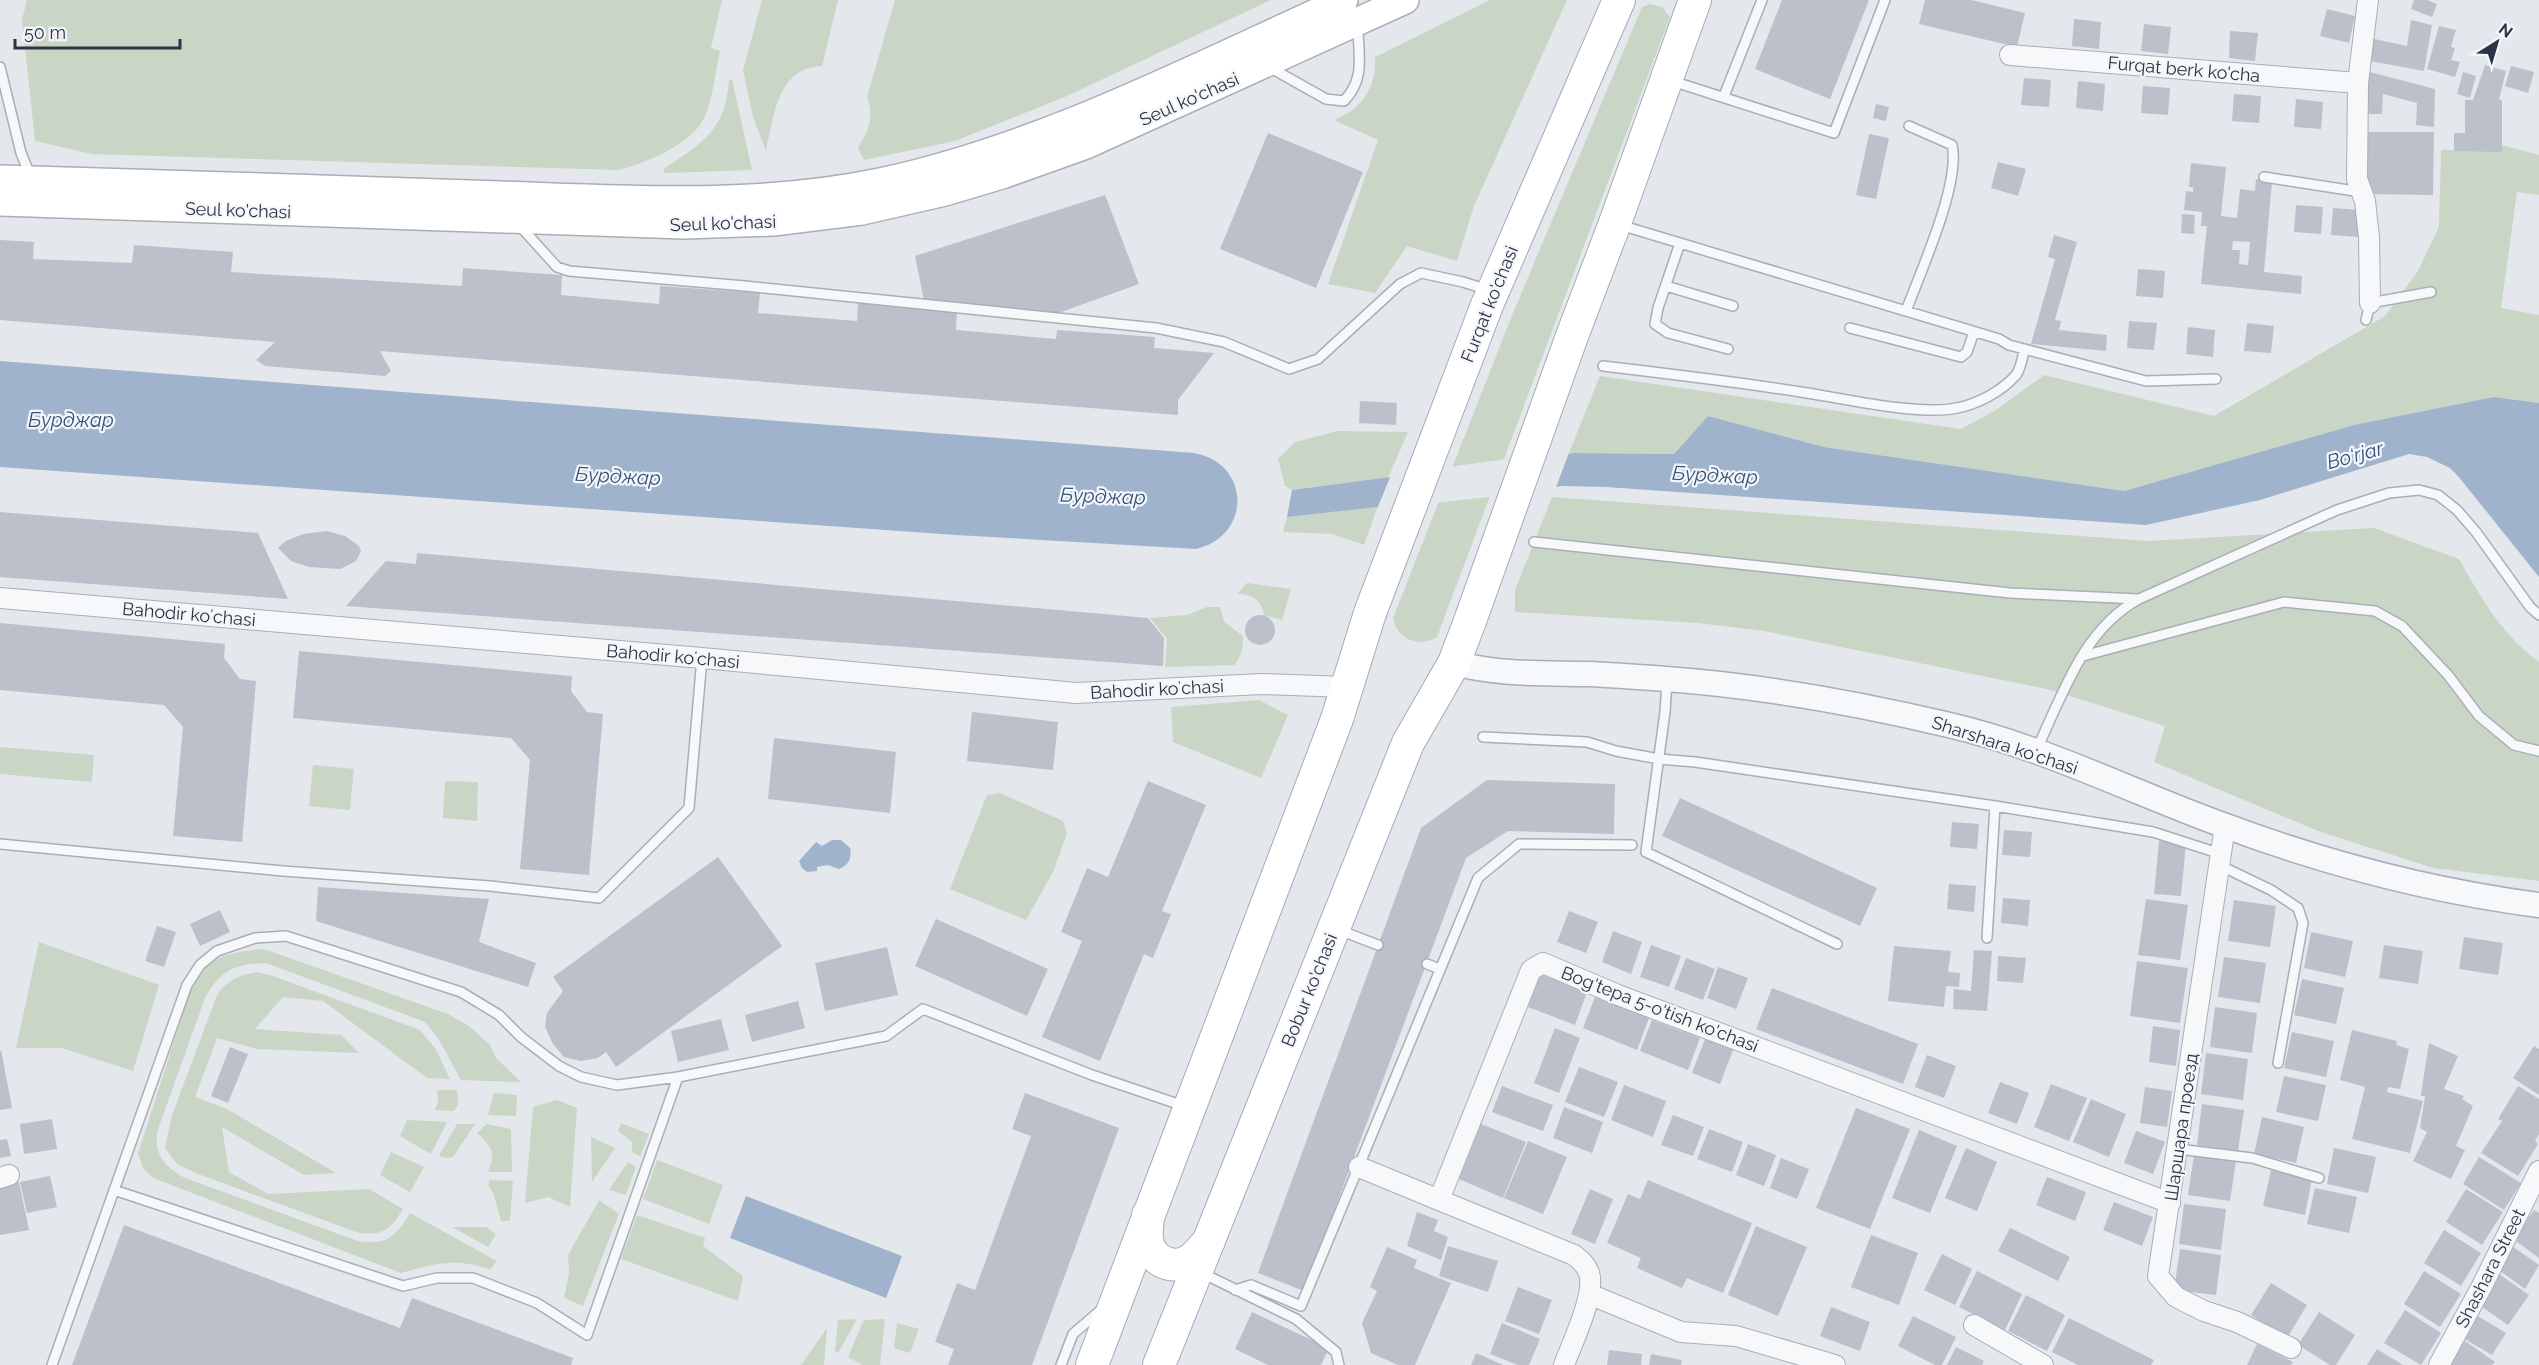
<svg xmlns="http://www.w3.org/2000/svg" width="2539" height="1365" font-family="Raleway,sans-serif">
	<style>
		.green { fill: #c9d6c5 }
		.water { fill: #9fb4cc }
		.pier { fill: #e4e7ec }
		.building { fill: #bbc0ca; fill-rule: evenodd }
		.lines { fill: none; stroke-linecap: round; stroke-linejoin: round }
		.service-casing { stroke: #a9aeb7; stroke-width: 12 }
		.minor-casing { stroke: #a9aeb7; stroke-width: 22 }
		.tertiary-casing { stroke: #a9aeb7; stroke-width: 27 }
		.secondary-casing { stroke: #a9aeb7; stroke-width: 30 }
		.primary-casing { stroke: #a3abb8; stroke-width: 34 }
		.service { stroke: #f7f8fa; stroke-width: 9 }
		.minor { stroke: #f7f8fa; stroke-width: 20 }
		.tertiary { stroke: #f7f8fa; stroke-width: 24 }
		.secondary { stroke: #fff; stroke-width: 27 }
		.primary { stroke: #fff; stroke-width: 32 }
		.primary-bridge-casing { stroke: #a3abb8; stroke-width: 34; stroke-linecap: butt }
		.primary-bridge { stroke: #fff; stroke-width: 32 }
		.labels { text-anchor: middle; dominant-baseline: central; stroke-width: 4.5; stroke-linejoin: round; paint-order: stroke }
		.street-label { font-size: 18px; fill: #2b3445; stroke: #f4f6f9 }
		.water-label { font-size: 20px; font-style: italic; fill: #34527a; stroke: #f4f6f9 }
	</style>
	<rect width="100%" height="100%" fill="#e4e7ec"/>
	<path class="green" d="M27 0H722L711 48 720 51C715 73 713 100 703 120 691 144 644 164 619 170L92 154 35 141 22 20Z
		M762 0H838L822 66C777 68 774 116 766 151L753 117 743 70Z
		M895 0H1271L1067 96 955 141 864 160 858 147C869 132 874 115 867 97Z
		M1490 0H1567L1474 206 1457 261 1407 246 1375 293 1328 284 1378 140 1334 120C1362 110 1377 86 1375 57Z
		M1650 4 1662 7 1670 17 1437 637C1419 648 1397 640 1393 618L1513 313 1642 7Z
		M732 79 752 170 665 173 663 171 665 168C703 143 726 129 729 80Z
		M2487 141 2539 155V195L2517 192 2501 308 2539 315V403L2494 397 2354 425 2124 491 1824 447 1708 416 1674 454 1569 453 1600 376 1961 429 1996 410 2044 375 2214 416 2385 316 2418 271 2439 227 2441 150H2479Z
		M1338 431 1408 432 1388 478 1292 490 1285 486 1278 459 1295 442Z
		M1552 497 2149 541 2374 528 2459 559C2481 598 2502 635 2539 662V881L2433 868 2318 831 2154 762 2165 726 2051 690 1764 631 1698 623 1515 612V590Z
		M1378 506 1364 545 1332 534 1283 532 1287 517Z
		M1247 583 1291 589 1282 620 1264 615C1262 601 1252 593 1237 594Z
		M1207 607H1220L1224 622 1243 636C1243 648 1242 656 1234 665L1165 667 1167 639 1150 618 1187 615Z
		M1259 700 1288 715 1261 778 1173 742 1171 707Z
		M0 747 94 755 92 782 0 774Z
		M313 765 354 769 350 810 309 806Z
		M445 781 478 782 477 821 443 818Z
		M1000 793 1063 821 1067 834 1053 872 1026 920 950 889 987 795Z
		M39 942 159 985 133 1071 62 1048H16Z
		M264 949 448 1014 469 1026 490 1045 496 1058 521 1082 461 1080 438 1038 425 1022 266 963C234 964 221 970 205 998L157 1132C155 1157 164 1165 185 1178L358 1241C387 1245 395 1238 410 1213L497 1261 490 1270C457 1257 434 1264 401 1273L153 1178 143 1168 138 1154 190 991C209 955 226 953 264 949Z
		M257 972 273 976 420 1030 435 1048 450 1079 427 1078 323 1001 283 997 255 1029 341 1035 359 1053 257 1049 217 1038 195 1097 227 1109 336 1173 304 1175 222 1127 229 1172 268 1194 369 1189 403 1209C390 1230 382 1237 356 1232L198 1174 177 1164 165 1148 172 1115 217 995C227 980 239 975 257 972Z
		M437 1090H457L458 1105 454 1111 435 1110 438 1101Z
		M494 1093 517 1095 516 1116 488 1115Z
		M557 1100 577 1108 570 1207 548 1197 525 1203 533 1107Z
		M407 1120 447 1122 431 1154 400 1136Z
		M621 1123 649 1134 640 1156 632 1152V1142L618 1131Z
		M457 1124H475L453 1157 447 1158 439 1156Z
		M487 1124 511 1129 512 1172H488C496 1154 492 1146 477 1133Z
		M591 1137 615 1148 592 1182Z
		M391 1152 424 1167 410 1192 380 1175Z
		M657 1160 723 1185 709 1224 643 1199Z
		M628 1162 636 1167 626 1195 609 1190Z
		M490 1180 513 1181 510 1221H501L494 1195 488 1185Z
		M599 1200 619 1214 583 1306 564 1298 569 1274 568 1255Z
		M637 1215 705 1238 703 1246 743 1276 738 1301 621 1259Z
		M452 1227H486L496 1234 488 1247Z
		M857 1319 838 1353 835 1351 838 1320Z
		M885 1319 880 1365H862L848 1357 864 1320Z
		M897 1323 919 1329 910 1353 894 1348Z
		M827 1328 824 1365H801Z"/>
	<path class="water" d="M0 361 1194 453C1251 463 1252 536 1196 549L956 535 0 467Z
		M2494 397 2539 403V577L2458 476 2450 468 2427 457 2409 454 2260 500 2146 525 1606 487 1563 486 1287 517 1292 490 1574 453 1674 454 1708 416 1824 447 2124 491 2354 425Z
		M832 840H841L850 848C852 858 849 865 839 869L828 865 817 867V871L807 872 802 868 799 861 816 842 822 846Z
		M746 1196 902 1256 886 1298 730 1238Z"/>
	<path class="pier" d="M1570 450 1555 490 1377 509 1391 475Z"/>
	<path class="building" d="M1782 0H1869L1830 99 1755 69Z
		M1925 0H1971L2025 13 2017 47 1919 24Z
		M2414 0H2427L2437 4 2432 17 2411 9Z
		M2327 9 2355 16 2349 43 2320 36Z
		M2074 19 2101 22 2099 49 2072 46Z
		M2411 20 2432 25 2424 71 2365 60 2370 38 2407 46Z
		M2144 24 2171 27 2168 54 2141 51Z
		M2439 26 2456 30 2451 47 2455 48 2451 60 2460 62 2455 77 2427 69Z
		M2230 31 2258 33 2255 61 2229 58Z
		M2485 65 2506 71 2499 100H2502V152L2454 151V133H2465V100H2473Z
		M2511 66 2534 72 2528 93 2505 86Z
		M2366 71 2435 89 2434 127 2416 125 2417 103 2383 94 2382 114H2363Z
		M2463 72 2476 76 2470 98 2457 94Z
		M2024 78 2051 80 2049 107 2021 105Z
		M2078 81 2105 84 2103 111 2076 108Z
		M2143 86 2170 88 2168 115 2141 113Z
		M2234 94 2261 96 2259 123 2232 121Z
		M2296 99 2323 102 2321 129 2294 127Z
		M1876 104 1889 107 1886 121 1873 118Z
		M2367 132H2434L2433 195 2367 194Z
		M1268 133 1363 172 1316 288 1220 249Z
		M1869 134 1889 138 1876 199 1856 195Z
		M1998 162 2026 169 2018 196 1991 188Z
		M2191 163 2226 167 2221 216 2237 218 2240 189 2255 191 2256 179 2272 181 2264 272 2302 276 2301 294 2201 284 2207 226H2201L2202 212 2184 210 2186 191 2193 192V187H2189ZM2233 241 2250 242 2248 265 2239 264 2240 250H2232Z
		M1105 195 1139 284 1053 315 924 300 915 256Z
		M2296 205 2323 207 2321 234 2294 232Z
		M2333 208 2360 210 2358 237 2331 235Z
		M2182 214 2195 215 2194 234 2181 233Z
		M2054 235 2077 242 2055 320 2061 321 2059 330 2107 335 2106 351 2031 344 2055 259 2048 257Z
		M0 240 34 242 33 259 132 263 134 245 233 252 231 272 462 286 463 268 562 275 561 295 659 304 660 286 760 293 758 313 857 321 858 303 957 309 956 330 1056 339 1057 330 1155 337 1154 348 1214 353 1178 400V415L380 351 391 371 385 376 265 366 256 360 275 342 0 320Z
		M2138 269 2165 271 2163 298 2136 296Z
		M2129 321 2157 323 2154 350 2127 348Z
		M2247 323 2274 326 2271 353 2244 351Z
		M2188 327 2215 330 2213 357 2186 354Z
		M1360 401 1397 403 1396 425 1359 423Z
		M0 512 258 533 288 599 0 577Z
		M327 531 345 536 359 546 361 551 356 561 340 569 309 567 291 561 278 548 286 541 303 534Z
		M417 553 1148 618 1164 638 1163 666 346 606 386 561 416 564Z
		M1245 630a15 15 0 1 1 30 0a15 15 0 1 1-30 0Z
		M0 623 225 644 224 658 240 679 256 681 242 842 173 836 183 727 164 705 0 690Z
		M299 651 572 676 571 691 587 712 603 714 589 875 520 869 530 760 511 738 293 718Z
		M972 712 1058 722 1053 770 967 761Z
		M774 738 896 752 890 813 768 799Z
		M1487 780 1615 784 1614 834 1508 831 1466 858 1304 1291 1258 1273 1421 828Z
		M1148 781 1206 805 1162 911 1171 914 1153 958 1144 954 1100 1061 1042 1037 1082 941 1061 932 1087 868 1108 877Z
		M1680 798 1877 888 1860 926 1662 836Z
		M1952 822 1979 824 1977 849 1950 847Z
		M2004 830 2032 832 2030 857 2002 855Z
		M2159 841 2186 843 2181 896 2154 894Z
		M718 857 782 946 616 1067 606 1052 598 1058 581 1061 564 1057 553 1044 545 1027 547 1013 563 991 553 977Z
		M1949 884 1976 886 1974 912 1947 909Z
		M318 887 489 899 479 942 536 963 528 987 316 921Z
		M2003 898 2030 900 2028 926 2001 923Z
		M2146 899 2188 905 2180 960 2138 955Z
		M2234 900 2276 906 2270 947 2228 941Z
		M220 910 230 932 200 946 190 924Z
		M1569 911 1598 922 1586 953 1557 942Z
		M936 919 1048 969 1027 1016 915 966Z
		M157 926 176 932 164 967 145 961Z
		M1613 931 1642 942 1631 974 1602 962Z
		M2311 932 2353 941 2345 977 2304 968Z
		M2464 937 2503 943 2498 975 2459 969Z
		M1651 945 1681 956 1669 987 1640 977Z
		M2384 945 2423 951 2418 984 2379 978Z
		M1894 946 1951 951 1948 972 1960 973 1959 987 1946 986 1944 1007 1888 1001Z
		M887 947 898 995 825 1011 815 963Z
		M1974 950 1992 951 1987 1011 1953 1009 1954 989 1971 991Z
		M1998 956 2026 958 2023 983 1997 981Z
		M2224 957 2266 963 2260 1003 2218 997Z
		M1686 958 1715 969 1703 1000 1674 989Z
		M2137 961 2188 968 2180 1023 2130 1016Z
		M1718 967 1748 978 1736 1009 1707 998Z
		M1540 974 1587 992 1575 1025 1528 1007Z
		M2302 979 2344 988 2336 1024 2294 1015Z
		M1772 988 1918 1044 1903 1084 1756 1029Z
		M1595 997 1649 1018 1637 1050 1583 1028Z
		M798 1001 805 1028 752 1042 745 1015Z
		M2215 1007 2257 1013 2252 1053 2210 1047Z
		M721 1019 729 1050 678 1062 671 1031Z
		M1652 1020 1700 1038 1688 1070 1640 1051Z
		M2153 1026 2180 1030 2176 1066 2149 1062Z
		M1555 1028 1580 1038 1559 1093 1534 1083Z
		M2352 1030 2397 1041 2396 1045 2409 1049 2400 1089 2388 1087 2387 1092 2423 1101 2410 1153 2352 1139 2365 1087 2340 1080Z
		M2292 1032 2334 1041 2326 1077 2284 1068Z
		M1705 1039 1733 1050 1720 1084 1692 1073Z
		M2429 1043 2458 1056 2444 1089 2464 1096 2462 1099 2473 1106 2456 1146 2465 1150 2451 1179 2413 1161 2427 1132 2420 1128 2425 1096H2421L2423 1081Z
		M2534 1046 2539 1049V1095L2513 1078Z
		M230 1047 248 1054 228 1103 211 1096Z
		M1 1050 12 1108 0 1110V1051Z
		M2206 1053 2248 1059 2243 1100 2201 1094Z
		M1927 1055 1956 1066 1944 1098 1915 1087Z
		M1579 1067 1618 1082 1604 1117 1565 1102Z
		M2284 1076 2326 1085 2318 1121 2276 1112Z
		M2000 1082 2029 1093 2017 1124 1988 1113Z
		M2051 1084 2087 1098 2069 1141 2034 1127Z
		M1624 1085 1666 1101 1653 1137 1611 1120Z
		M1502 1086 1553 1105 1543 1131 1492 1112Z
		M2518 1086 2539 1099V1134L2535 1141 2538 1144 2518 1176 2481 1153 2502 1121 2498 1119Z
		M2145 1087 2172 1091 2167 1127 2140 1123Z
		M1025 1093 1119 1128 1032 1365H948L954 1349 935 1342 947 1310 957 1283 975 1290 1031 1136 1012 1129Z
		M2091 1099 2126 1114 2109 1157 2073 1142Z
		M2202 1104 2244 1110 2238 1151 2197 1145Z
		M1564 1107 1603 1122 1592 1153 1553 1138Z
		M1856 1108 1910 1129 1870 1229 1816 1208Z
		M1673 1115 1704 1127 1693 1156 1661 1145Z
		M2262 1117 2304 1127 2296 1163 2254 1154Z
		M52 1119 57 1149 24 1154 20 1124Z
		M1481 1124 1526 1142 1503 1198 1459 1179Z
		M1709 1129 1743 1142 1732 1172 1697 1159Z
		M1919 1130 1957 1146 1930 1213 1892 1198Z
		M2136 1131 2165 1142 2153 1174 2124 1163Z
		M7 1139 11 1156 0 1158V1140Z
		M1528 1141 1567 1157 1543 1214 1504 1198Z
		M1748 1144 1776 1155 1764 1186 1736 1175Z
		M1966 1148 1997 1162 1977 1211 1945 1198Z
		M2334 1148 2376 1157 2368 1193 2327 1184Z
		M2194 1155 2236 1161 2230 1201 2188 1195Z
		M2479 1157 2521 1183 2504 1210 2463 1184Z
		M1781 1158 1809 1169 1797 1199 1770 1188Z
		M2271 1170 2312 1179 2305 1215 2263 1206Z
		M50 1176 57 1207 27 1213 20 1182Z
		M2047 1177 2086 1192 2075 1221 2036 1205Z
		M1648 1180 1752 1223 1723 1293 1687 1278 1682 1288 1637 1268 1641 1258 1607 1243 1628 1194 1640 1199Z
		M19 1182 29 1230 0 1235V1186Z
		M2315 1188 2357 1197 2349 1233 2307 1224Z
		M1590 1189 1613 1199 1595 1244 1571 1234Z
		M2466 1189 2503 1212 2482 1245 2446 1222Z
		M2114 1202 2153 1217 2142 1246 2103 1230Z
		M2184 1204 2226 1209 2221 1250 2179 1244Z
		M2534 1210 2539 1213V1258L2513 1239Z
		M1417 1212 1438 1220 1434 1231 1448 1237 1441 1260 1407 1246Z
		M124 1225 400 1328 412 1298 573 1358 571 1365H72Z
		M1756 1226 1807 1247 1778 1316 1728 1295Z
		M2010 1228 2070 1257 2058 1281 1998 1251Z
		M2444 1230 2481 1253 2461 1286 2424 1263Z
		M1871 1235 1918 1253 1899 1305 1851 1287Z
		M1448 1246 1498 1261 1488 1292 1439 1276Z
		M2512 1246 2539 1265 2525 1289 2496 1268Z
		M1387 1247 1417 1260 1414 1268 1451 1283 1415 1365H1398L1371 1353 1362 1323 1377 1291 1370 1287Z
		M2180 1249 2221 1255 2216 1295 2174 1290Z
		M1942 1254 1972 1269 1955 1305 1924 1290Z
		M1977 1271 2022 1294 2005 1330 1959 1307Z
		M2424 1271 2461 1294 2440 1327 2404 1304Z
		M2499 1274 2529 1295 2508 1325 2478 1304Z
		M2271 1283 2307 1305 2287 1338 2251 1315Z
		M1518 1287 1552 1300 1539 1334 1505 1321Z
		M2026 1295 2065 1315 2047 1351 2008 1331Z
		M1831 1307 1870 1322 1860 1351 1820 1336Z
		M2405 1310 2441 1333 2421 1365 2384 1343Z
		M1252 1312 1329 1348 1321 1365H1268L1235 1349Z
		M2319 1312 2355 1335 2336 1365H2330L2298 1345Z
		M2471 1312 2506 1333 2492 1355 2458 1335Z
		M1913 1316 1956 1337 1942 1365H1935L1898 1346Z
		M2069 1318 2154 1360 2151 1365H2078L2052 1352Z
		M1502 1323 1540 1339 1529 1365H1518L1490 1354Z
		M2465 1341 2495 1362 2492 1365H2448Z
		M2257 1344 2293 1362 2291 1365H2247Z
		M1956 1347 1984 1361 1982 1365H1947Z
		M2377 1349 2403 1365H2367Z
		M1609 1350 1642 1354 1641 1365H1607Z
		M1476 1353 1503 1365H1471Z
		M1651 1354 1682 1360 1681 1365H1649Z"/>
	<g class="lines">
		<g class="service-casing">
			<path id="service" d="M0 67 21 153 30 175
				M1269 67 1326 99 1344 101C1366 78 1358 55 1358 26
				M1672 81 1834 133 1885 0
				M1724 96 1762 0
				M2264 177 2361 192
				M519 225 557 267 569 271 745 286 1156 328 1224 342 1289 369 1318 359 1400 284 1421 273 1463 282 1488 290
				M1620 225 1999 339 2009 345 2146 381 2216 379
				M1680 243 1658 308 1655 324 1668 333 1728 349
				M1666 286 1733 306
				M1906 311C1920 273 1961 183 1952 145L1909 126
				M2366 320 2370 303 2431 292
				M1850 328 1961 357 1967 352 1974 332
				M1603 366C1671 374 1739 382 1807 393 1847 399 1919 416 1957 408 1978 404 2002 391 2016 375 2021 369 2022 357 2025 349
				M1534 542 2010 593 2138 599
				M2083 656 2284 602 2375 611 2402 626 2448 675 2479 716 2514 745 2539 751
				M1667 681 1665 712 1646 852 1837 944
				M1483 737 1587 742 1616 751 1659 759 1695 762 1995 806 2153 832 2221 854
				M2036 751C2062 696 2083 629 2139 599L2337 510 2389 493 2419 490 2438 495 2457 510 2476 532 2530 607 2539 615
				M0 844 283 871 490 886 599 898 689 808 702 658
				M2219 865 2271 890 2298 908 2303 923 2278 1063
				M1339 930 1378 945
				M1987 938 1995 806
				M1427 964 1440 969
				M2178 1149 2252 1158 2319 1178
				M114 1190 403 1286 437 1278H473L537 1303 587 1335 678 1077
				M1202 1273 1296 1319 1336 1352 1339 1365
				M1235 1290 1251 1285 1301 1306 1478 878 1519 844 1632 845
				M52 1365 187 985 200 965 217 951 255 938 286 936 461 992 499 1015 521 1037 559 1066 581 1077 617 1085 678 1077 886 1036 923 1009 1092 1075 1184 1106
				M1061 1365 1073 1334 1102 1309"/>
		</g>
		<g class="minor-casing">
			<path id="minor" d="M2368 0 2358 83 2357 179 2365 201 2369 237 2370 303
				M2010 55 2358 83
				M0 598 702 658 1076 693 1262 684 1347 687
				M2225 826 2158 1276 2176 1297 2204 1311 2237 1322 2291 1348
				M1359 1167 1439 1200
				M0 1178 9 1175
				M1589 1294 1681 1332 1736 1336 1835 1365
				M1974 1325 2043 1365
				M1564 1365C1572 1343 1596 1294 1589 1273 1586 1264 1580 1260 1574 1255L1439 1200 1531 970 1543 963 1618 995 2170 1203
				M2439 1365 2482 1286 2539 1171"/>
		</g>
		<g class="tertiary-casing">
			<path id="tertiary" d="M1454 663C1500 675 1541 673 1588 674 1614 675 1640 677 1666 679 1762 686 1856 703 1949 725 2044 747 2132 792 2223 825 2325 863 2431 891 2539 905"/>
		</g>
		<g class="secondary-casing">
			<path id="secondary" d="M0 179C167 183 333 190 500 195 626 199 756 208 880 182 1043 147 1193 68 1344 0
				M0 202 684 225 773 222 862 211 945 192 1002 175 1086 145 1405 0"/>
		</g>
		<g class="primary-casing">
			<path id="primary" d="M1487 305 1619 0
				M1572 336 1615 223 1695 0
				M1148 1215C1148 1223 1146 1231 1147 1239 1149 1259 1171 1271 1189 1261 1197 1256 1203 1247 1209 1241
				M1092 1365 1337 719 1370 613
				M1159 1365 1408 743 1454 663 1470 621"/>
		</g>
		<use href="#service" class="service"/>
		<use href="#minor" class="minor"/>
		<use href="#tertiary" class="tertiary"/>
		<use href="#secondary" class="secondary"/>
		<use href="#primary" class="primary"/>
		<g class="primary-bridge-casing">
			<path id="primary-bridge" d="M1370 613 1487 305
				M1470 621 1572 336"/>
		</g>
		<use href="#primary-bridge" class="primary-bridge"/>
	</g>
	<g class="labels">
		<g class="street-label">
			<text transform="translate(2184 69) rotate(5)">Furqat berk ko'cha</text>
			<text transform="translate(1189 99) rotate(-24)">Seul ko'chasi</text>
			<text transform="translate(238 210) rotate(2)">Seul ko'chasi</text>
			<text transform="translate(723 223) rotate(-2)">Seul ko'chasi</text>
			<text transform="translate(1489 304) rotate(-68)">Furqat ko'chasi</text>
			<text transform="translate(189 614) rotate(5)">Bahodir koʻchasi</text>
			<text transform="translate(673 656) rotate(5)">Bahodir koʻchasi</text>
			<text transform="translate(1157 689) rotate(-3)">Bahodir koʻchasi</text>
			<text transform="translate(2005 745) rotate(18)">Sharshara koʻchasi</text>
			<text transform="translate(1309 990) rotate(-68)">Bobur ko'chasi</text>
			<text transform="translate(1660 1009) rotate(21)">Bog'tepa 5-o'tish ko'chasi</text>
			<text transform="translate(2181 1127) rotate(-82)">Шаршара проезд</text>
			<text transform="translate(2490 1268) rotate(-63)">Shashara Street</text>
		</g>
		<g class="water-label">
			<text x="71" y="420">Бурджар</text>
			<text transform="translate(2355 455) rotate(-15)">Bo‘rjar</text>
			<text transform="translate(1715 475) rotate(3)">Бурджар</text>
			<text transform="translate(618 476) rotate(3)">Бурджар</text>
			<text transform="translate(1103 496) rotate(2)">Бурджар</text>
		</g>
	</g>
	<g transform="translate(2497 42) rotate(37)" stroke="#f4f6f9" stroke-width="4.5" paint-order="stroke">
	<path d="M0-4.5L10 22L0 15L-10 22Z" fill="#2b3445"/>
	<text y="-9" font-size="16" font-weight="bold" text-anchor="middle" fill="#2b3445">N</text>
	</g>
	<path d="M15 39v9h165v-9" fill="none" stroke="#2b3445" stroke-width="3"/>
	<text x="24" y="39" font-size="18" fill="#2b3445" stroke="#f4f6f9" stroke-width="4.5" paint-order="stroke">50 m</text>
</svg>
